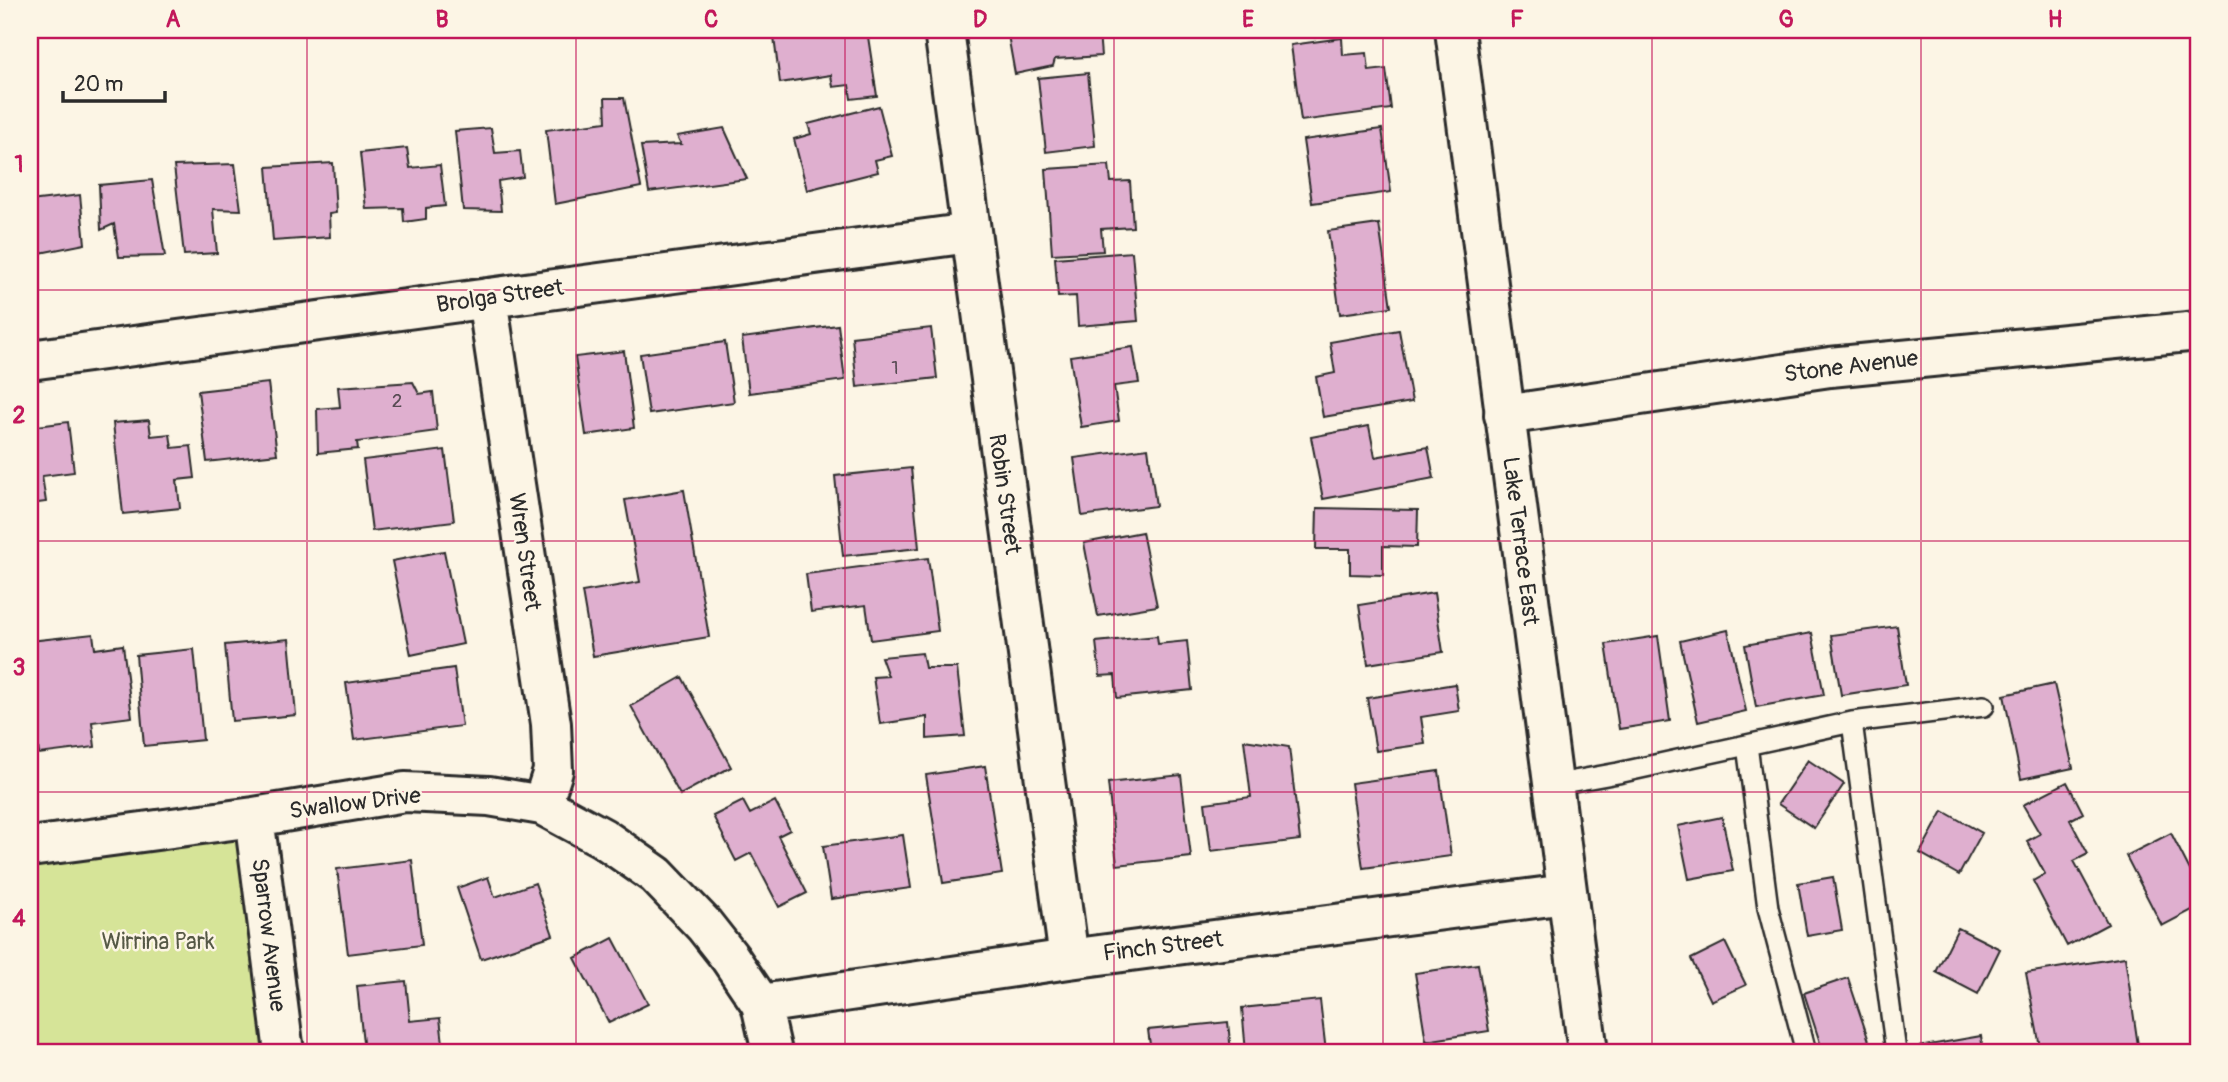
<svg xmlns="http://www.w3.org/2000/svg" width="2228" height="1082" font-family="Pangolin,sans-serif">
	<style>
		.green { fill: #d6e498; stroke: #808862; stroke-width: 2 }
		.building { fill: #dfafcf; stroke: #2b2b2b; stroke-width: 2 }
		.lines { fill: none; stroke-linecap: round; stroke-linejoin: round }
		.service-casing { stroke: #2b2b2b; stroke-width: 24 }
		.minor-casing { stroke: #2b2b2b; stroke-width: 44 }
		.tertiary-casing { stroke: #2b2b2b; stroke-width: 44 }
		.service { stroke: #fcf5e5; stroke-width: 19 }
		.minor { stroke: #fcf5e5; stroke-width: 38 }
		.tertiary { stroke: #fcf5e5; stroke-width: 38 }
		.grid { fill: none; stroke: #c2185b; stroke-width: 2; stroke-opacity: 0.55 }
		.labels { text-anchor: middle; dominant-baseline: central; stroke-width: 5; stroke-linejoin: round; paint-order: stroke }
		.number-label { font-size: 19px; fill: #584c54 }
		.street-label { font-size: 23px; fill: #2b2b2b; stroke: #fcf5e5 }
		.park-label { font-size: 23px; fill: #565946; stroke: #fcf5e5 }
		.neatline { fill: none; stroke: #c2185b; stroke-width: 2.5 }
		.grid-label { font-size: 23px; text-anchor: middle; font-weight: bold; fill: #c2185b }
	</style>
	<rect width="100%" height="100%" fill="#fcf5e5"/>
	<filter id="ink" filterUnits="userSpaceOnUse"><feTurbulence type="fractalNoise" baseFrequency=".0143" numOctaves="2"/><feDisplacementMap in="SourceGraphic" scale="14" xChannelSelector="R" yChannelSelector="G"/><feConvolveMatrix kernelMatrix="1 2 1 2 8 2 1 2 1" color-interpolation-filters="sRGB"/></filter>
	<g filter="url(#ink)">
		<path class="green" d="M254 817 284 1052H30V847Z"/>
		<path class="building" d="M773 30H867L877 96 851 99 849 85 833 87 831 75 780 83Z
			M1009 30H1076V34L1099 32 1101 56 1055 59 1053 66 1015 74 1008 35Z
			M1342 38 1343 55 1367 53 1369 71 1386 69 1391 109 1301 121 1291 45Z
			M1088 73 1095 146 1046 152 1038 78Z
			M605 98H624L641 187 555 204 546 130 606 122Z
			M879 106 892 156 875 160 878 172 807 190 794 139 811 134 808 124Z
			M491 128 495 153 520 151 523 177 498 181 501 211 463 210 455 131Z
			M724 128 747 179 649 192 641 146 681 144 677 136Z
			M1382 129 1391 192 1312 203 1303 140Z
			M407 148 410 168 440 165 445 206 426 208V219L404 222 403 208 366 209 360 153Z
			M333 163 336 213 329 214 330 237 273 241 267 167Z
			M235 164 241 210 213 209 217 253 184 255 174 166Z
			M1109 165 1111 182 1130 181 1133 227 1101 229 1103 251 1052 254 1046 169Z
			M152 180 165 256 119 257 114 224 101 230 99 185Z
			M80 195 85 244 30 255V201Z
			M1379 224 1391 307 1340 314 1328 231Z
			M1132 252 1138 321 1078 326 1076 296 1058 297 1055 258Z
			M838 325 845 380 749 393 742 338Z
			M931 328 937 378 857 387 852 337Z
			M1399 330 1412 402 1323 417 1316 377 1335 373 1330 342Z
			M725 342 734 402 649 414 640 354Z
			M1133 347 1139 383 1114 386 1119 421 1081 427 1070 356Z
			M624 351 634 428 586 435 575 357Z
			M413 382 419 394 433 392 437 431 357 442 358 449 318 453 317 409 340 407 338 387Z
			M268 383 277 454 207 462 198 391Z
			M149 420 151 436 170 434 172 448 191 446 195 478 177 480 180 508 123 514 113 423Z
			M68 422 74 472 42 476 46 502 30 504V427Z
			M1369 426 1375 457 1428 447 1434 478 1323 499 1311 437Z
			M1148 448 1156 506 1082 516 1074 458Z
			M445 450 454 521 372 531 363 460Z
			M911 468 919 548 843 556 835 476Z
			M684 490 709 637 593 656 582 592 640 582 625 500Z
			M1317 508 1418 510 1417 547 1383 546V575L1350 574V549H1316Z
			M1142 532 1157 606 1098 616 1084 543Z
			M444 551 463 644 411 655 392 561Z
			M928 558 938 631 871 640 866 605 811 612 806 574Z
			M1434 593 1443 652 1368 664 1359 605Z
			M1897 626 1906 685 1841 695 1831 635Z
			M1728 630 1746 711 1698 722 1680 641Z
			M1812 633 1824 695 1756 707 1745 645Z
			M93 634 95 649 123 645 132 717 92 722 95 747 39 754 30 675V641Z
			M1157 636 1158 644 1187 641 1192 690 1117 698 1115 675 1100 676 1096 642Z
			M1658 636 1670 721 1619 729 1606 644Z
			M289 639 296 715 232 721 225 645Z
			M194 649 203 740 144 746 136 655Z
			M922 653 925 668H957L965 736 927 739V717L880 724 873 677 888 676 881 657Z
			M454 668 462 726 354 740 346 683Z
			M682 677 731 767 680 795 631 706Z
			M1455 684 1459 711 1421 717 1425 744 1376 751 1367 698Z
			M2054 684 2073 768 2021 779 2004 695Z
			M1244 740 1289 747 1300 840 1211 851 1205 803 1251 797Z
			M1808 760 1844 784 1814 828 1778 804Z
			M985 766 1002 874 943 883 926 775Z
			M1439 771 1451 856 1363 868 1351 783Z
			M1181 775 1191 857 1117 865 1108 783Z
			M2067 782 2083 813 2070 820 2088 854 2074 861 2108 924 2067 946 2033 881 2045 874 2027 841 2040 834 2023 805Z
			M743 801 750 814 775 801 790 830 778 836 807 893 779 907 751 853 736 861 713 816Z
			M1943 811 1982 833 1959 875 1920 853Z
			M1722 817 1733 871 1689 879 1678 826Z
			M2171 833 2198 886V907L2162 926 2126 856Z
			M903 835 911 888 831 899 823 846Z
			M412 860 422 945 348 954 337 869Z
			M488 877 495 897 535 883 553 935 481 959 457 888Z
			M1833 877 1842 930 1807 936 1798 883Z
			M1958 928 2000 949 1978 994 1936 972Z
			M613 938 648 1004 609 1023 575 958Z
			M1725 942 1746 985 1711 1001 1691 959Z
			M2125 957 2139 1052H2041L2026 973Z
			M1478 964 1489 1031 1426 1041 1415 973Z
			M1848 978 1869 1041 1832 1052H1823L1804 993Z
			M406 981 410 1021 440 1018 444 1052H364L357 986Z
			M1320 1000 1326 1052H1246L1242 1008Z
			M1228 1022 1231 1052H1151L1148 1030Z
			M1981 1036 1983 1052H1919L1918 1047Z
			M709 1046V1052H645V1049Z
			M1116 1047 1117 1052H1070Z"/>
		<g class="lines">
			<g class="service-casing">
				<path id="service" d="M1747 745 1768 908 1806 1052
					M1552 785 1618 773 1852 722
					M1896 1052 1852 722 1984 706"/>
			</g>
			<g class="minor-casing">
				<path id="minor" d="M944 30 1069 959
					M487 298 551 724 553 771 542 805
					M30 360 970 233
					M1504 415 1830 367 2198 331
					M254 817 284 1052
					M30 847 254 817 405 792 489 796 542 805 603 838 656 875 704 925 730 958 761 1004 772 1052
					M761 1004 1069 959 1566 894"/>
			</g>
			<g class="tertiary-casing">
				<path id="tertiary" d="M1455 30 1588 1052"/>
			</g>
			<use href="#service" class="service"/>
			<use href="#minor" class="minor"/>
			<use href="#tertiary" class="tertiary"/>
		</g>
	</g>
	<path class="grid" d="M307 30V1052M576 30V1052M845 30V1052M1114 30V1052M1383 30V1052M1652 30V1052M1921 30V1052M30 290H2198M30 541H2198M30 792H2198"/>
	<g class="labels">
		<g class="number-label">
			<text x="895" y="368">1</text>
			<text x="397" y="401">2</text>
		</g>
		<g class="street-label">
			<text transform="translate(500 296) rotate(-8)">Brolga Street</text>
			<text transform="translate(1851 366) rotate(-7)">Stone Avenue</text>
			<text transform="translate(1005 494) rotate(82)">Robin Street</text>
			<text transform="translate(1521 541) rotate(83)">Lake Terrace East</text>
			<text transform="translate(525 552) rotate(82)">Wren Street</text>
			<text transform="translate(355 803) rotate(-7)">Swallow Drive</text>
			<text transform="translate(269 935) rotate(83)">Sparrow Avenue</text>
			<text transform="translate(1163 946) rotate(-7)">Finch Street</text>
		</g>
		<g class="park-label">
			<text x="158" y="941">Wirrina Park</text>
		</g>
	</g>
	<rect width="2228" height="1082" fill="none" stroke="#fcf5e5" stroke-width="77"/>
	<path d="M63 91v10h102v-10" fill="none" stroke="#2b2b2b" stroke-width="3.5"/>
	<text x="74" y="91" font-size="21" fill="#2b2b2b" stroke="#fcf5e5" stroke-width="5" paint-order="stroke">20 m</text>
	<rect x="38" y="38" width="2152" height="1006" class="neatline"/>
	<g class="grid-label">
		<text x="173" y="27">A</text>
		<text x="442" y="27">B</text>
		<text x="711" y="27">C</text>
		<text x="980" y="27">D</text>
		<text x="1248" y="27">E</text>
		<text x="1517" y="27">F</text>
		<text x="1786" y="27">G</text>
		<text x="2055" y="27">H</text>
		<text x="19" y="172">1</text>
		<text x="19" y="423">2</text>
		<text x="19" y="675">3</text>
		<text x="19" y="926">4</text>
	</g>
</svg>
